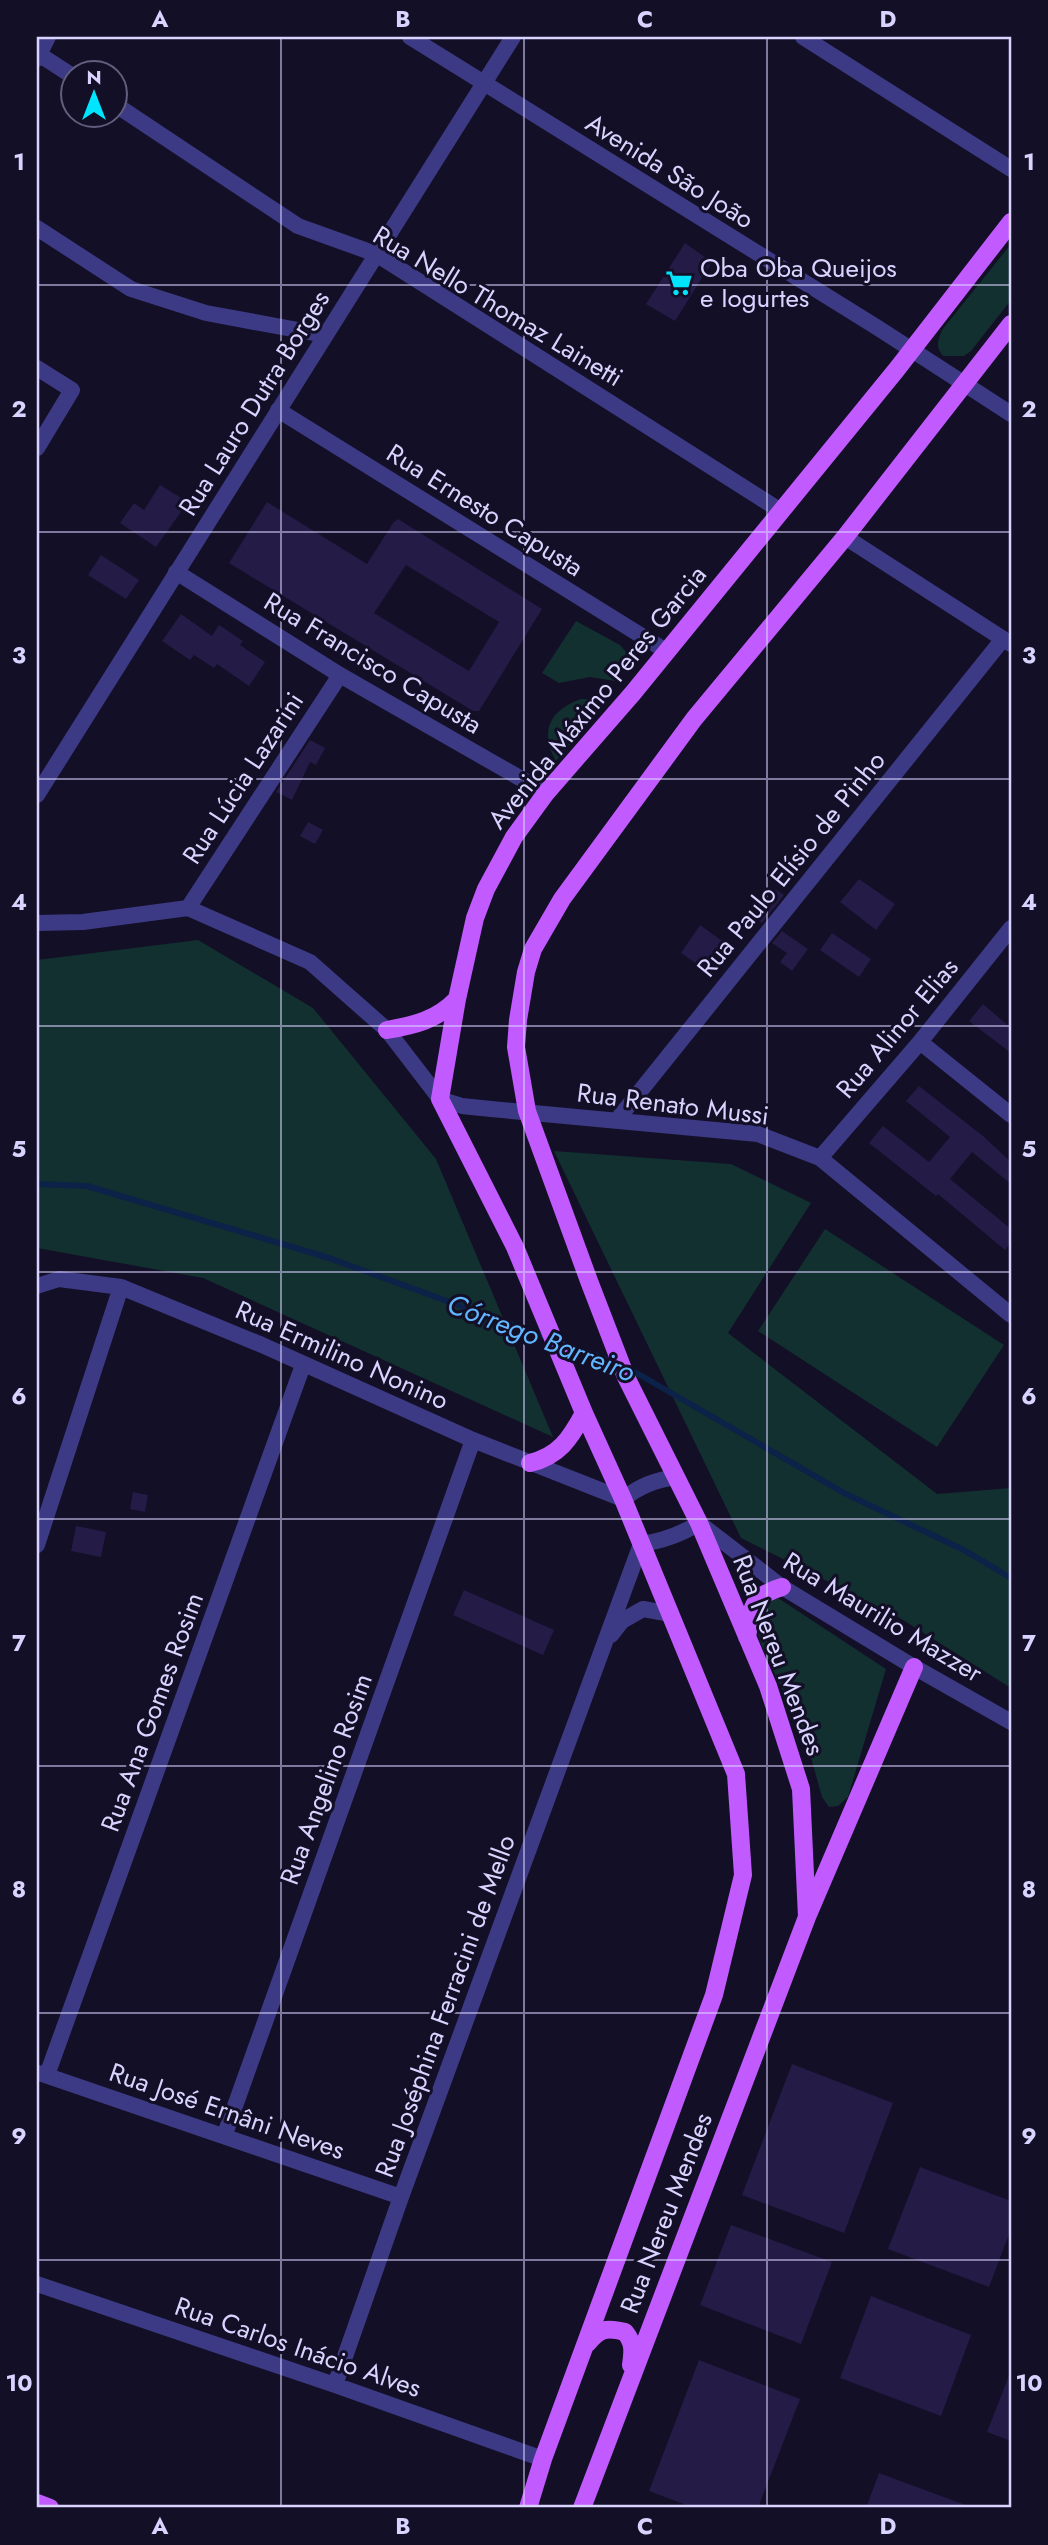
<svg xmlns="http://www.w3.org/2000/svg" width="1048" height="2545" font-family="Jost,sans-serif">
	<style>
		.green { fill: #12302f }
		.lines { fill: none; stroke-linecap: round; stroke-linejoin: round }
		.stream { stroke: #0c2248; stroke-width: 6 }
		.building { fill: #241b47; fill-rule: evenodd }
		.minor { stroke: #3d3a85; stroke-width: 16 }
		.primary { stroke: #c25bff; stroke-width: 18 }
		.grid { fill: none; stroke: #d9d4ff; stroke-width: 2; stroke-opacity: 0.55 }
		.labels { text-anchor: middle; dominant-baseline: central; stroke-width: 6; stroke-linejoin: round; paint-order: stroke }
		.street-label { font-size: 26px; fill: #d9d4ff; stroke: #130f26 }
		.poi-label { font-size: 26px; fill: #d9d4ff; stroke: #130f26; text-anchor: start }
		.water-label { font-size: 28px; font-style: italic; fill: #62b6ff; stroke: #130f26 }
		.neatline { fill: none; stroke: #d9d4ff; stroke-width: 2.5 }
		.grid-label { font-size: 23px; text-anchor: middle; font-weight: bold; fill: #d9d4ff }
	</style>
	<rect width="100%" height="100%" fill="#130f26"/>
	<path class="green" d="M1011 244V300L971 351 964 356H943C935 347 938 340 942 330Z
		M576 621 620 645 626 652 628 663 615 681 590 677 559 683 542 673Z
		M581 699 606 700 556 761C539 731 550 710 581 699Z
		M198 940 313 1008 436 1159 553 1437 203 1278 37 1248V960Z
		M554 1151 731 1164 811 1203 728 1333 937 1494 1011 1488V1688L895 1615 741 1538Z
		M825 1229 1004 1345 937 1447 758 1331Z
		M775 1596 886 1669 848 1797 838 1806 829 1807 822 1797 806 1740 761 1644 755 1623 757 1606Z"/>
	<g class="lines">
		<path class="stream" d="M37 1184 87 1186 326 1257 549 1338
			M559 1342 618 1363
			M628 1368 846 1494 964 1550 1011 1578"/>
	</g>
	<path class="building" d="M685 243 712 262 675 321 646 304Z
		M160 485 188 502 156 547 120 523 134 503 144 510Z
		M267 502 367 564 393 523 398 519 542 609 479 711H473L229 563ZM406 565 499 622 469 671 374 613Z
		M101 555 139 580 126 599 88 575Z
		M181 614 212 636 219 625 243 641 240 645 265 662 249 686 217 664 214 668 194 655 190 660 162 641Z
		M310 740 325 748 316 765 310 762 292 800 276 792Z
		M308 822 323 830 315 844 300 836Z
		M859 879 895 904 876 930 840 902Z
		M775 889 784 895 762 923 755 918Z
		M700 925 725 943 707 971 681 953Z
		M782 931 808 949 792 971 780 962 787 953 772 943Z
		M832 933 871 959 859 977 820 950Z
		M983 1004 1011 1028V1053L969 1021Z
		M919 1086 983 1136 1011 1162V1184L972 1152 950 1179 1011 1229V1242L1005 1250 938 1194 936 1196 869 1143 883 1126 929 1162 950 1137 906 1101Z
		M133 1492 148 1495 145 1512 130 1509Z
		M76 1526 106 1532 101 1557 71 1551Z
		M464 1590 554 1630 543 1655 453 1615Z
		M792 2064 893 2103 844 2233 742 2195Z
		M920 2167 1011 2201V2229L989 2287 888 2249Z
		M731 2225 832 2262 801 2344 700 2305Z
		M871 2296 971 2335 941 2416 840 2378Z
		M699 2360 800 2399 758 2508H694L649 2491Z
		M1010 2373H1011V2441L987 2432Z
		M879 2473 968 2506V2508H866Z"/>
	<g class="lines">
		<path class="minor" d="M410 37 878 328 1011 414
			M803 37 1011 169
			M37 53 74 77
			M37 59 48 37
			M116 105 298 226 376 254 781 511
			M37 228 131 289 206 313 325 335
			M37 368 72 390 37 448
			M278 410 666 651
			M845 537 1011 644
			M176 572 340 675 546 793
			M37 795 513 37
			M188 908 340 675
			M37 923 83 922 188 908 310 962 387 1030 440 1099 462 1106 491 1109 758 1134 820 1158 1011 1315
			M920 1042 1011 1115
			M617 1120 1003 639
			M820 1158 920 1042 1011 928
			M37 1286 59 1279 121 1287 262 1345 473 1440 623 1499C640 1486 655 1480 676 1477
			M37 1545 121 1287
			M611 1635 622 1621 643 1609 671 1614
			M39 2073 401 2197
			M47 2075 303 1365
			M225 2134 473 1440
			M37 2284 335 2385 543 2459
			M335 2385 401 2197 641 1544C663 1541 680 1535 699 1523L782 1587 914 1667 1011 1722"/>
		<path class="primary" d="M387 1030C415 1025 437 1020 457 999
			M530 1463C559 1456 570 1439 584 1413
			M747 1637C752 1607 751 1596 782 1587
			M807 1917 801 1789 768 1686 699 1523 626 1377 589 1281 527 1111 516 1047 518 1020 526 972 533 949 562 899 694 719 845 537 1011 324
			M587 2344C599 2329 606 2327 625 2332 634 2343 633 2351 631 2365
			M37 2503 50 2508
			M528 2508 543 2459 714 1995 743 1875 736 1774 623 1499 584 1413 515 1247 440 1099 457 999 475 918 486 889 514 837 546 793 633 693 897 369 1011 222
			M582 2508 807 1917 914 1667"/>
	</g>
	<path class="grid" d="M281 37V2508M524 37V2508M767 37V2508M37 285H1011M37 532H1011M37 779H1011M37 1026H1011M37 1272H1011M37 1519H1011M37 1766H1011M37 2013H1011M37 2260H1011"/>
	<defs>
		<g id="supermarket-bare" transform="scale(2.1)"><path d="M-6-5.5h2.5l.6 2H6L4.5 2H-2.5L-4.4-4H-6ZM-1.5 3.2a1.3 1.3 0 1 0 .1 0ZM3 3.2a1.3 1.3 0 1 0 .1 0Z" fill="#00e5ff" stroke="#130f26" stroke-width="2.5" paint-order="stroke"/></g>
	</defs>
	<g fill-rule="evenodd">
		<use href="#supermarket-bare" x="679" y="283"/>
	</g>
	<g class="labels">
		<g class="street-label">
			<text transform="translate(670 171) rotate(32)">Avenida São João</text>
			<text transform="translate(498 306) rotate(31)">Rua Nello Thomaz Lainetti</text>
			<text transform="translate(254 403) rotate(-58)">Rua Lauro Dutra Borges</text>
			<text transform="translate(485 510) rotate(32)">Rua Ernesto Capusta</text>
			<text transform="translate(373 663) rotate(31)">Rua Francisco Capusta</text>
			<text transform="translate(597 697) rotate(-51)">Avenida Máximo Peres Garcia</text>
			<text transform="translate(243 778) rotate(-57)">Rua Lúcia Lazarini</text>
			<text transform="translate(791 864) rotate(-51)">Rua Paulo Elísio de Pinho</text>
			<text transform="translate(897 1028) rotate(-50)">Rua Alinor Elias</text>
			<text transform="translate(673 1104) rotate(7)">Rua Renato Mussi</text>
			<text transform="translate(342 1355) rotate(24)">Rua Ermilino Nonino</text>
			<text transform="translate(883 1617) rotate(31)">Rua Maurilio Mazzer</text>
			<text transform="translate(779 1655) rotate(69)">Rua Nereu Mendes</text>
			<text transform="translate(152 1712) rotate(-70)">Rua Ana Gomes Rosim</text>
			<text transform="translate(326 1779) rotate(-70)">Rua Angelino Rosim</text>
			<text transform="translate(445 2006) rotate(-70)">Rua Joséphina Ferracini de Mello</text>
			<text transform="translate(227 2111) rotate(19)">Rua José Ernâni Neves</text>
			<text transform="translate(666 2213) rotate(-69)">Rua Nereu Mendes</text>
			<text transform="translate(298 2347) rotate(19)">Rua Carlos Inácio Alves</text>
		</g>
		<g class="poi-label">
			<text x="700" y="268">Oba Oba Queijos<tspan x="700" dy="30">e Iogurtes</tspan></text>
		</g>
		<g class="water-label">
			<text transform="translate(541 1338) rotate(21)">Córrego Barreiro</text>
		</g>
	</g>
	<rect width="1048" height="2545" fill="none" stroke="#130f26" stroke-width="77"/>
	<g transform="translate(94 94)"><circle r="33" fill="#130f26" stroke="#625e7d" stroke-width="2"/>
	<path d="M0-5L12 26L0 18L-12 26Z" fill="#00e5ff"/>
	<text y="-10" font-size="19" font-weight="bold" text-anchor="middle" fill="#d9d4ff">N</text>
	</g>
	<rect x="38" y="38" width="972" height="2468" class="neatline"/>
	<g class="grid-label">
		<text x="160" y="27">A</text>
		<text x="403" y="27">B</text>
		<text x="645" y="27">C</text>
		<text x="888" y="27">D</text>
		<text x="19" y="170">1</text>
		<text x="1029" y="170">1</text>
		<text x="19" y="417">2</text>
		<text x="1029" y="417">2</text>
		<text x="19" y="663">3</text>
		<text x="1029" y="663">3</text>
		<text x="19" y="910">4</text>
		<text x="1029" y="910">4</text>
		<text x="19" y="1157">5</text>
		<text x="1029" y="1157">5</text>
		<text x="19" y="1404">6</text>
		<text x="1029" y="1404">6</text>
		<text x="19" y="1651">7</text>
		<text x="1029" y="1651">7</text>
		<text x="19" y="1897">8</text>
		<text x="1029" y="1897">8</text>
		<text x="19" y="2144">9</text>
		<text x="1029" y="2144">9</text>
		<text x="19" y="2391">10</text>
		<text x="1029" y="2391">10</text>
		<text x="160" y="2534">A</text>
		<text x="403" y="2534">B</text>
		<text x="645" y="2534">C</text>
		<text x="888" y="2534">D</text>
	</g>
</svg>
